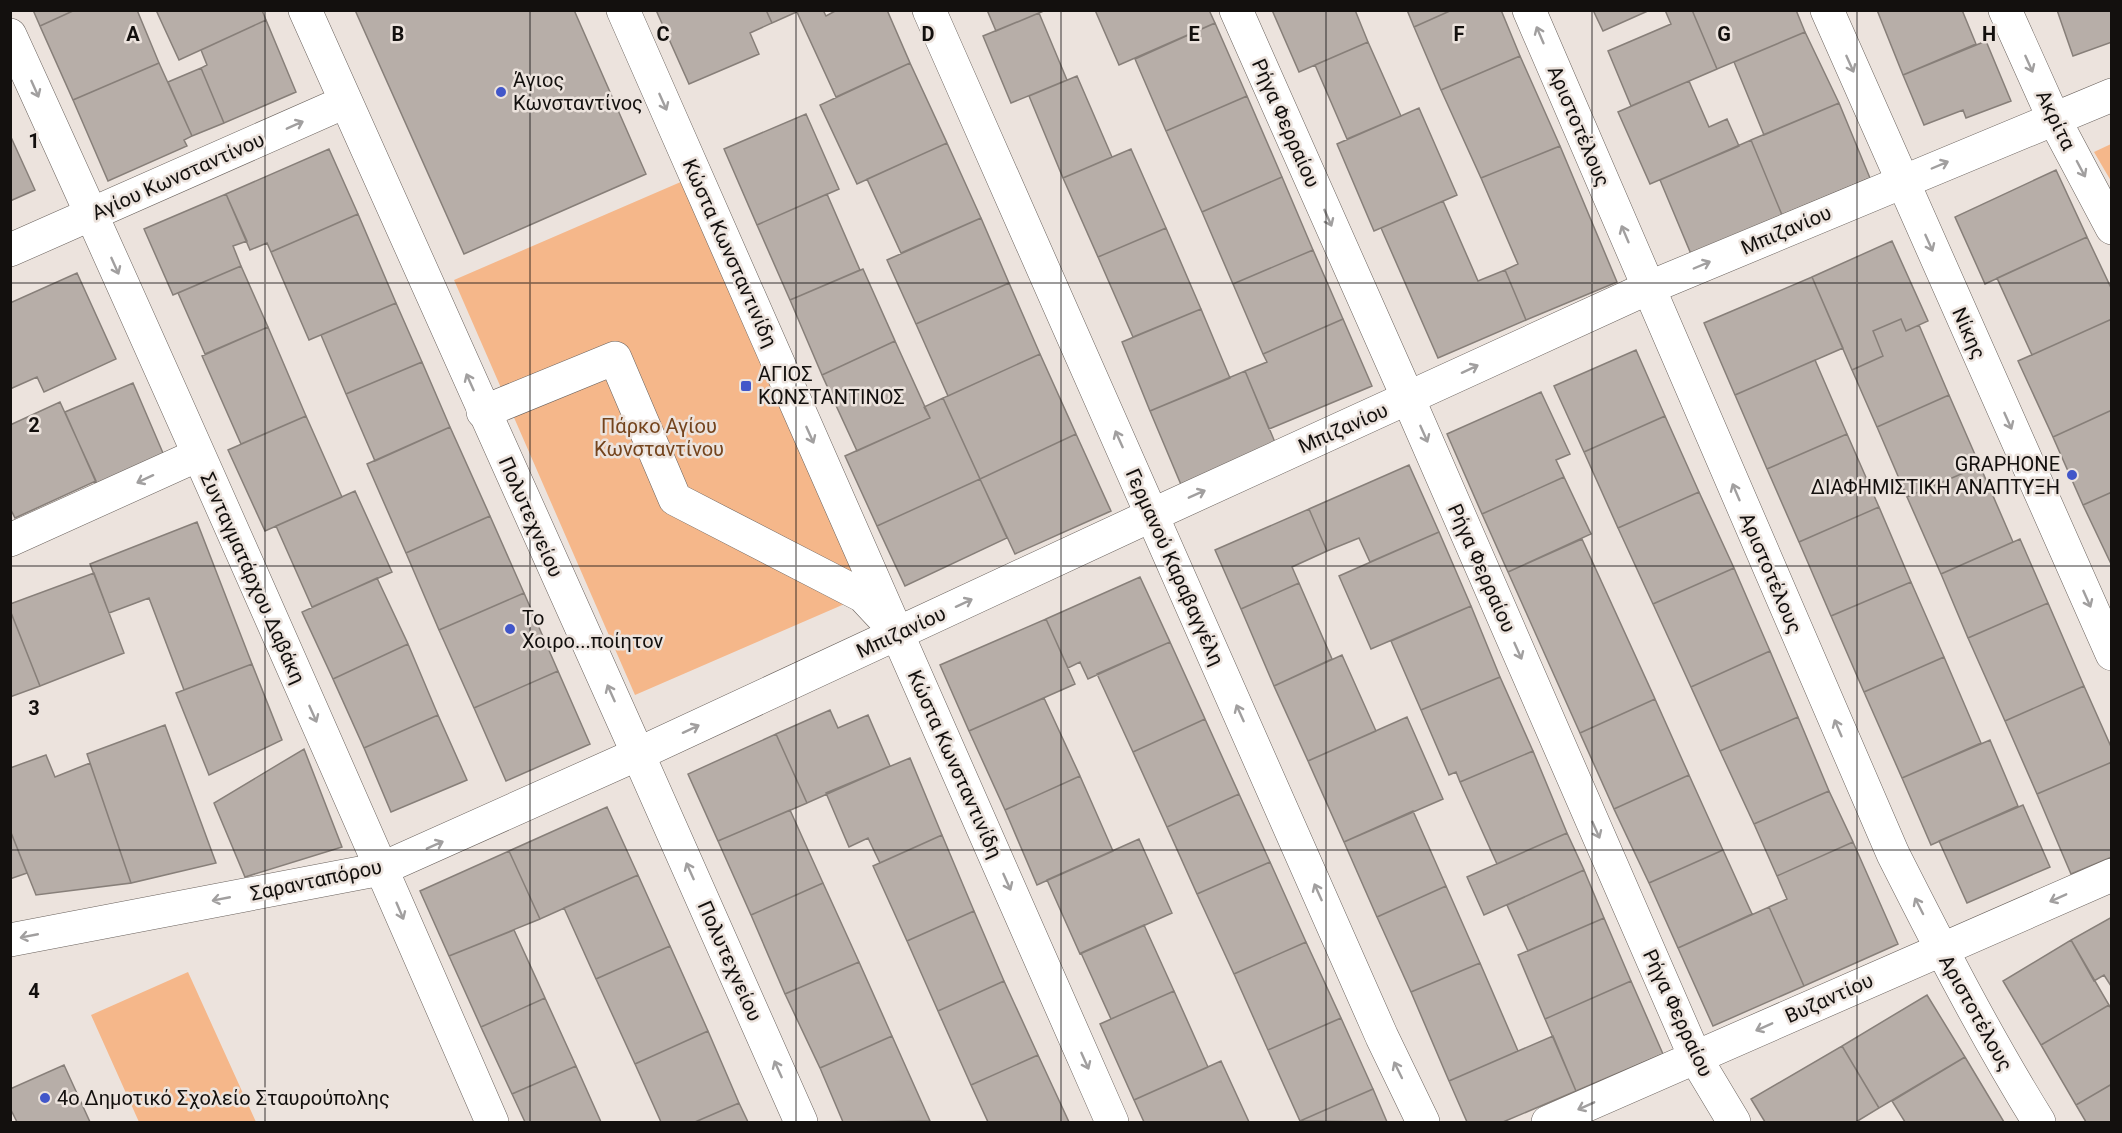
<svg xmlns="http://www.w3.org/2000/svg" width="2122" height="1133" font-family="Roboto,sans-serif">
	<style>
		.green { fill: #f5b78a }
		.building { fill: #b7aea8; stroke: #877f79; stroke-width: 1.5 }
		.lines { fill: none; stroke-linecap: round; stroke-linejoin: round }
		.pedestrian-casing { stroke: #69615c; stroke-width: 34 }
		.minor-casing { stroke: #69615c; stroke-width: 34 }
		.tertiary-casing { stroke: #69615c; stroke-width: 34 }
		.pedestrian { stroke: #fff; stroke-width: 33 }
		.minor { stroke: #fff; stroke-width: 33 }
		.tertiary { stroke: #fff; stroke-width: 33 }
		.oneway { stroke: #a19f9f }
		.grid { fill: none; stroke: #13100e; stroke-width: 1.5; stroke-opacity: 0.55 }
		.poi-dot { fill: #4156c9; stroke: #ece3dd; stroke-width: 2 }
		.labels { text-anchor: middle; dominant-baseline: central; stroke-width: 5; stroke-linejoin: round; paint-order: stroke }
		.poi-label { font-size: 20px; fill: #13100e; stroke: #ece3dd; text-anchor: start }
		.street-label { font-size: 20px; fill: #13100e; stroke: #ece3dd }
		.park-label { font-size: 20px; fill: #74441d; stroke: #ece3dd }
		.grid-label { font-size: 20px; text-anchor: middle; font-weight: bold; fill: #13100e; stroke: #ece3dd; stroke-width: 5; stroke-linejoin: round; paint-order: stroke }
	</style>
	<rect width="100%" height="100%" fill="#ece3dd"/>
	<path class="green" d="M2111 144V181L2094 152Z
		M683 181 863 596 635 695 454 280Z
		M188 972 256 1122H139L91 1015Z"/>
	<path class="building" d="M33 10H75L40 26Z
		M75 10H137L159 63 73 100 40 26Z
		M156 10H262L266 20 179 60Z
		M355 10H574L646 174 464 254Z
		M656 10H766L772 23 750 33 759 54 689 84Z
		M766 10H801L772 23Z
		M801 10H823L826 16 837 10H887L910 63 836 97 797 12Z
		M987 10H1046L996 31Z
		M1095 10H1209L1215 23 1119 65Z
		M1272 10H1355L1368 42 1299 72Z
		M1407 10H1452L1414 27Z
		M1452 10H1501L1520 56 1441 90 1414 27Z
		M1593 10H1650L1603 31Z
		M1665 10H1692L1717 69 1631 106 1608 51 1671 24Z
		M1692 10H1796L1805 32 1717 69Z
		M1877 10H1962L1976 44 1903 75Z
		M2057 10H2112V42L2073 56Z
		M1039 13 1067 80 1011 103 983 36Z
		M266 20 296 92 224 123 201 68 207 65 201 50Z
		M1215 23 1247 96 1166 131 1135 59Z
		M1805 32 1839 103 1764 135 1734 62Z
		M1986 41 2011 101 1966 118 1963 110 1924 125 1903 75Z
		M1368 42 1401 116 1347 139 1315 65Z
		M1520 56 1560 146 1481 178 1441 90Z
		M159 63 192 136 184 140 187 146 108 181 73 100Z
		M910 63 947 143 857 184 820 105Z
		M201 68 224 123 192 136 168 82Z
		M1077 76 1112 157 1063 178 1029 96Z
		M1689 81 1709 127 1727 119 1739 146 1650 184 1618 112Z
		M1247 96 1282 177 1202 212 1166 131Z
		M1839 103 1870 178 1782 215 1751 140Z
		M1419 108 1457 195 1374 231 1337 144Z
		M806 114 839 189 757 225 724 149Z
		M10 135 35 190 10 201Z
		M1751 140 1782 215 1691 254 1660 180Z
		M947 143 981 218 901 253 867 179Z
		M1560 146 1617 282 1526 320 1505 270 1518 264 1481 178Z
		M329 149 358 214 271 252 267 243 250 250 226 194Z
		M1131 149 1166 228 1098 257 1063 178Z
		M2056 170 2087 237 1985 284 1955 217Z
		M1282 177 1313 250 1233 284 1202 212Z
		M226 194 247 241 233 246 241 266 173 295 144 229Z
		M827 194 860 270 790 300 757 225Z
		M1443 201 1478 281 1505 270 1526 320 1438 358 1381 228Z
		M358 214 396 303 309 340 271 252Z
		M981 218 1009 283 916 324 887 260Z
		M1166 228 1201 309 1133 337 1098 257Z
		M2087 237 2112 290V319L2032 355 1997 278Z
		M1892 241 1928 321 1906 331 1901 319 1873 331 1883 356 1852 370 1812 277Z
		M1313 250 1343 319 1263 354 1233 284Z
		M241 266 268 327 205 354 178 293Z
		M863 269 895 341 822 375 790 300Z
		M77 273 116 359 44 392 37 377 10 389V303Z
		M1812 277 1843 348 1735 395 1704 323Z
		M1009 283 1040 354 948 396 916 324Z
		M396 303 422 362 346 394 321 335Z
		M1201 309 1230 378 1150 411 1122 342Z
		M1343 319 1372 386 1269 429 1245 371 1267 362 1263 354Z
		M1901 319 1906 331 1919 325 1949 395 1877 427 1852 370 1883 356 1873 331Z
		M2112 319V410L2053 437 2018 361Z
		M268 327 306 416 241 444 202 356Z
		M895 341 930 418 857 451 822 375Z
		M1636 350 1665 416 1584 452 1554 386Z
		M1040 354 1076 434 980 479 943 398Z
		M1815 360 1847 434 1767 469 1735 395Z
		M422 362 450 427 375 461 346 394Z
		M1245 371 1277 447 1182 487 1150 411Z
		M133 383 166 460 99 489 65 412Z
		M1541 392 1570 454 1556 460 1564 477 1482 514 1447 434Z
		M1949 395 1980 466 1907 497 1877 427Z
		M943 398 980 479 877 526 845 456 930 418 924 407Z
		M60 402 96 481 15 518 10 508V425Z
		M2112 410V492L2083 505 2053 437Z
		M306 416 342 497 265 531 228 450Z
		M1665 416 1699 492 1618 528 1584 452Z
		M450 427 490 516 406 553 367 464Z
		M1076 434 1111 511 1015 554 980 479Z
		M1847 434 1879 507 1799 542 1767 469Z
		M1409 465 1439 532 1370 562 1359 538 1327 551 1309 509Z
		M1980 466 2013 542 1941 574 1907 497Z
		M1564 477 1591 534 1508 572 1482 514Z
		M980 479 1007 538 905 586 877 526Z
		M355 491 392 572 312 607 276 526Z
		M1699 492 1734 568 1653 604 1618 528Z
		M2112 492V566L2083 505Z
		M1879 507 1911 582 1831 616 1799 542Z
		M1309 509 1327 551 1292 567 1299 583 1241 609 1215 550Z
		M490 516 524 593 439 630 406 553Z
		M197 522 252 664 184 690 149 598 109 613 90 564Z
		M1439 532 1471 606 1371 649 1339 576Z
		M1582 539 1655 699 1580 733 1508 572Z
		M2020 539 2048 603 1968 638 1941 574Z
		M1734 568 1770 651 1691 687 1653 604Z
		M94 573 124 653 40 686 10 610V604Z
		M1140 577 1170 642 1088 679 1080 662 1068 668 1046 619Z
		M377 578 408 644 333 679 302 612Z
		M1911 582 1944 657 1864 692 1831 616Z
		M1299 583 1332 659 1274 686 1241 609Z
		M524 593 558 671 474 708 439 630Z
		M2048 603 2084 686 2005 721 1968 638Z
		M1471 606 1500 677 1421 710 1391 641Z
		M10 610 40 686 10 697Z
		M1046 619 1075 684 969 731 940 665Z
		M1170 642 1205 719 1133 752 1097 674Z
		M408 644 438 715 364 748 333 679Z
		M1770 651 1798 717 1720 751 1691 687Z
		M1342 655 1376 731 1308 761 1274 686Z
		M1944 657 1981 743 1902 778 1864 692Z
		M252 664 282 740 209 775 176 693Z
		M558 671 590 744 506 781 474 708Z
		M1500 677 1533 751 1460 782 1456 772 1449 775 1421 710Z
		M2084 686 2112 749V762L2037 794 2005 721Z
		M1044 698 1080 776 1005 810 969 731Z
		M1655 699 1689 775 1614 809 1580 733Z
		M830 710 838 728 868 715 890 766 807 803 776 734Z
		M438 715 467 780 391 812 364 748Z
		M1407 717 1443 799 1344 842 1308 761Z
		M1798 717 1829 791 1754 824 1720 751Z
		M1205 719 1239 794 1167 827 1133 752Z
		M165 725 216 863 131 883 87 754Z
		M776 734 807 803 718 841 688 774Z
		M1990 740 2018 806 1931 845 1902 778Z
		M304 749 342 847 245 877 214 803Z
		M1533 751 1567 833 1497 864 1460 782Z
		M46 755 55 777 90 763 131 883 36 895 10 830V768Z
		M910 758 942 835 880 863 868 838 849 847 826 793Z
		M2112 762V857L2071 874 2037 794Z
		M1689 775 1723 850 1649 883 1614 809Z
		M1080 776 1113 851 1037 885 1005 810Z
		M1829 791 1853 842 1777 876 1754 824Z
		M1239 794 1270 862 1197 894 1167 827Z
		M2023 805 2050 867 1967 903 1939 841Z
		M607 807 638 875 540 919 509 851Z
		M790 810 823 883 751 915 718 841Z
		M1413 811 1446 886 1377 917 1344 842Z
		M10 830 27 873 10 879Z
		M1567 833 1584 870 1484 915 1467 877Z
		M942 835 974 911 907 941 873 866Z
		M1139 839 1172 913 1080 954 1047 880Z
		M1853 842 1898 944 1804 986 1769 907 1787 899 1777 876Z
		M1723 850 1752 914 1678 948 1649 883Z
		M509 851 540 919 449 956 420 891Z
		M1270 862 1306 942 1234 974 1197 894Z
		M1584 870 1604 918 1528 951 1507 905Z
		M638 875 670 946 596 979 564 908Z
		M823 883 859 962 785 994 751 915Z
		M1446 886 1480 963 1411 992 1377 917Z
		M1769 907 1804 986 1713 1026 1678 948Z
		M974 911 1004 981 938 1011 907 941Z
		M2112 917V986H2111L2104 975 2094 981 2071 940Z
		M1604 918 1631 981 1545 1019 1518 955Z
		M1144 925 1174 991 1111 1019 1081 953Z
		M514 930 545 998 481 1027 449 956Z
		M2071 940 2109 1005 2041 1045 2003 981Z
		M1306 942 1341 1018 1268 1050 1234 974Z
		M670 946 708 1031 635 1064 596 979Z
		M859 962 892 1036 820 1068 785 994Z
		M1480 963 1518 1051 1449 1081 1411 992Z
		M1004 981 1038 1055 971 1085 938 1011Z
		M1631 981 1663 1054 1576 1091 1545 1019Z
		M1174 991 1208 1067 1134 1100 1100 1024Z
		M1927 995 1965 1057 1879 1108 1842 1046Z
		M545 998 576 1066 512 1094 481 1027Z
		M2109 1005 2112 1010V1084L2076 1105 2041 1045Z
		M1341 1018 1373 1089 1300 1121 1268 1050Z
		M708 1031 739 1103 695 1122H661L635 1064Z
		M892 1036 930 1121 843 1122 820 1068Z
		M1553 1036 1576 1091 1503 1122H1467L1449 1081Z
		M1842 1046 1879 1108 1856 1122H1765L1751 1099Z
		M1038 1055 1069 1122H988L971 1085Z
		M1965 1057 2004 1122H1905L1892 1101Z
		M1221 1061 1249 1122H1144L1134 1100Z
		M64 1065 90 1122H17L10 1108V1089Z
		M576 1066 601 1122H525L512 1094Z
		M2112 1084V1122H2086L2076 1105Z
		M1373 1089 1387 1122 1300 1121Z
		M739 1103 748 1122H695Z"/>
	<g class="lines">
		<g class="pedestrian-casing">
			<path id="pedestrian" d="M483 412 615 358 675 499 863 596 893 628"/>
		</g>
		<g class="minor-casing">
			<path id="minor" d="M929 10 1382 1037 1423 1122
				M1236 10 1408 398 1695 1057 1734 1122
				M1529 10 1893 854C1939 945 1985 1035 2039 1122
				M1827 10 2112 654
				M10 35C175 396 334 759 492 1122
				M2053 117 2112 228
				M10 540 198 455
				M10 940 381 869 638 754
				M1548 1122 2112 875"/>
		</g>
		<g class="tertiary-casing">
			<path id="tertiary" d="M305 10 638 754 801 1122
				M623 10 1112 1122
				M2005 10 2053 117
				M10 250 345 102
				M638 754 1152 515 1648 288 2112 95"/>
		</g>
		<use href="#pedestrian" class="pedestrian"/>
		<use href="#minor" class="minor"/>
		<use href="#tertiary" class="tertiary"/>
	</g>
	<defs><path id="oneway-shaft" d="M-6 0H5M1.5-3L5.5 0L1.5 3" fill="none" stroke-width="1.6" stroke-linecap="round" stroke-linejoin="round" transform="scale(1.5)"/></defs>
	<g class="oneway">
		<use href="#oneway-shaft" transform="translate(1540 35) rotate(-113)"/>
		<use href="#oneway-shaft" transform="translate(1850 64) rotate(66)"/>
		<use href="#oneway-shaft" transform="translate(2029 64) rotate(66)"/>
		<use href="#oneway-shaft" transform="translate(35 89) rotate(66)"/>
		<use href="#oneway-shaft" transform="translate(663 102) rotate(66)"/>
		<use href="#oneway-shaft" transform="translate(295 125) rotate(-24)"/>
		<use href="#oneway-shaft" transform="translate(1940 165) rotate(-23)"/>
		<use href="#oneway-shaft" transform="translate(2081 169) rotate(62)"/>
		<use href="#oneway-shaft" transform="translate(1328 218) rotate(66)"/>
		<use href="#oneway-shaft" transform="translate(1625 234) rotate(-113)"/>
		<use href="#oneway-shaft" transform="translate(1929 243) rotate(66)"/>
		<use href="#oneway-shaft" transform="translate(1702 265) rotate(-23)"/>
		<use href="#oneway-shaft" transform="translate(115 266) rotate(66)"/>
		<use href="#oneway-shaft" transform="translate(1470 369) rotate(-25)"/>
		<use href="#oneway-shaft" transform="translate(470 382) rotate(-114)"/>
		<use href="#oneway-shaft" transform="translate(2008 421) rotate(66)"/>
		<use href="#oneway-shaft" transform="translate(1424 434) rotate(66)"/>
		<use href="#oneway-shaft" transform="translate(810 435) rotate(66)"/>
		<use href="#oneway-shaft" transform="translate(1119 439) rotate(-114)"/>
		<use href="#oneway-shaft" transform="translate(145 479) rotate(155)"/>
		<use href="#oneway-shaft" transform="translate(1736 492) rotate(-113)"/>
		<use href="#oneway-shaft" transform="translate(1197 494) rotate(-24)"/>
		<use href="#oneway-shaft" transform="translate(2087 599) rotate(66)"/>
		<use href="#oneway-shaft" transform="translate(964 603) rotate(-25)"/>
		<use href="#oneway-shaft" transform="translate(1518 651) rotate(66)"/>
		<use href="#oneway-shaft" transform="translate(611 693) rotate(-114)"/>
		<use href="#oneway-shaft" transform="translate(1240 713) rotate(-114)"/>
		<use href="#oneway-shaft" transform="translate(313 714) rotate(66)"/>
		<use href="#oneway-shaft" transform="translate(1838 728) rotate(-113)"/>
		<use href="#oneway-shaft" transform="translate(691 729) rotate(-25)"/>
		<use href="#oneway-shaft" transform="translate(1596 830) rotate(66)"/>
		<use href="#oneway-shaft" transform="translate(435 845) rotate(-24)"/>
		<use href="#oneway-shaft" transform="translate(690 871) rotate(-114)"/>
		<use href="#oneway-shaft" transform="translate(1007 882) rotate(66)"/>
		<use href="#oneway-shaft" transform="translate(1318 892) rotate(-114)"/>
		<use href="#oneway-shaft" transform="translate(2058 898) rotate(156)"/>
		<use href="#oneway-shaft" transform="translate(221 899) rotate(169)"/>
		<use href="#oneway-shaft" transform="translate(1919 906) rotate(-117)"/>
		<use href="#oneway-shaft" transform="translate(400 911) rotate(67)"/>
		<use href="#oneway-shaft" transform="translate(29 936) rotate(169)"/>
		<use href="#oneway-shaft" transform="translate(1764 1027) rotate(156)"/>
		<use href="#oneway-shaft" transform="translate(1085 1061) rotate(66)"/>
		<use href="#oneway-shaft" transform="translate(778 1069) rotate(-114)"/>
		<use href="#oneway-shaft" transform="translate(1398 1070) rotate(-116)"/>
		<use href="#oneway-shaft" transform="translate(1586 1106) rotate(156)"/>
	</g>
	<path class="grid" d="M265 10V1122M530 10V1122M796 10V1122M1061 10V1122M1326 10V1122M1592 10V1122M1857 10V1122M10 283H2112M10 566H2112M10 850H2112"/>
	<g class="poi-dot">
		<circle cx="501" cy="92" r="6"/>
		<rect x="740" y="380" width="12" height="12" rx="3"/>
		<circle cx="2072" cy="475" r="6"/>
		<circle cx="510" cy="629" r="6"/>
		<circle cx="45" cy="1098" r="6"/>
	</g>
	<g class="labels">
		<g class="poi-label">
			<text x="513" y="80">Άγιος<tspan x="513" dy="23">Κωνσταντίνος</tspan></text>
			<text x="758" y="374">ΑΓΙΟΣ<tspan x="758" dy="23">ΚΩΝΣΤΑΝΤΙΝΟΣ</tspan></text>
			<text x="2060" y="464" text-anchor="end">GRAPHONE<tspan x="2060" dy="23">ΔΙΑΦΗΜΙΣΤΙΚΗ ΑΝΑΠΤΥΞΗ</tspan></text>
			<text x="522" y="618">Το<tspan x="522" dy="23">Χοιρο...ποίητον</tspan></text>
			<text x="57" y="1098">4ο Δημοτικό Σχολείο Σταυρούπολης</text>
		</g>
		<g class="street-label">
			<text transform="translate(2056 120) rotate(64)">Ακρίτα</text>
			<text transform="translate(1286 123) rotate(66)">Ρήγα Φερραίου</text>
			<text transform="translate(1579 126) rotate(67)">Αριστοτέλους</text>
			<text transform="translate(178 176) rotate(-24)">Αγίου Κωνσταντίνου</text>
			<text transform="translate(1786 230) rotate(-23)">Μπιζανίου</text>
			<text transform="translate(730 253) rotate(66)">Κώστα Κωνσταντινίδη</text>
			<text transform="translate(1969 333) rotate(66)">Νίκης</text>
			<text transform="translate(1343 428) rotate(-24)">Μπιζανίου</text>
			<text transform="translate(531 517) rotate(66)">Πολυτεχνείου</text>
			<text transform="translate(1175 567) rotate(66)">Γερμανού Καραβαγγέλη</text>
			<text transform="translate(1482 568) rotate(66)">Ρήγα Φερραίου</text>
			<text transform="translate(1771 573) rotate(67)">Αριστοτέλους</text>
			<text transform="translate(253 578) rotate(66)">Συνταγματάρχου Δαβάκη</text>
			<text transform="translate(901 632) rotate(-25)">Μπιζανίου</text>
			<text transform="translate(955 764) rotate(66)">Κώστα Κωνσταντινίδη</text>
			<text transform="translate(316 880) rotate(-12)">Σαρανταπόρου</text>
			<text transform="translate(730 961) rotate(66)">Πολυτεχνείου</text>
			<text transform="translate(1829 998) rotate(-24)">Βυζαντίου</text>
			<text transform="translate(1678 1013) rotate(65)">Ρήγα Φερραίου</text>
			<text transform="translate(1976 1013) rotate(61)">Αριστοτέλους</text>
		</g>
		<g class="park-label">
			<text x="659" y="426">Πάρκο Αγίου<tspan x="659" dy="23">Κωνσταντίνου</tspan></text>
		</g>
	</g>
	<g class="grid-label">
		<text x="133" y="41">A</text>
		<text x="398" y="41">B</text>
		<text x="663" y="41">C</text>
		<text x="928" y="41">D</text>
		<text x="1194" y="41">E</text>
		<text x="1459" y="41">F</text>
		<text x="1724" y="41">G</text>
		<text x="1989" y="41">H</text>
		<text x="34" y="148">1</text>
		<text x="34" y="432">2</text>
		<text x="34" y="715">3</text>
		<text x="34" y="998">4</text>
	</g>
	<rect width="2122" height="1133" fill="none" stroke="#13100e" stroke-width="24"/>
</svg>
